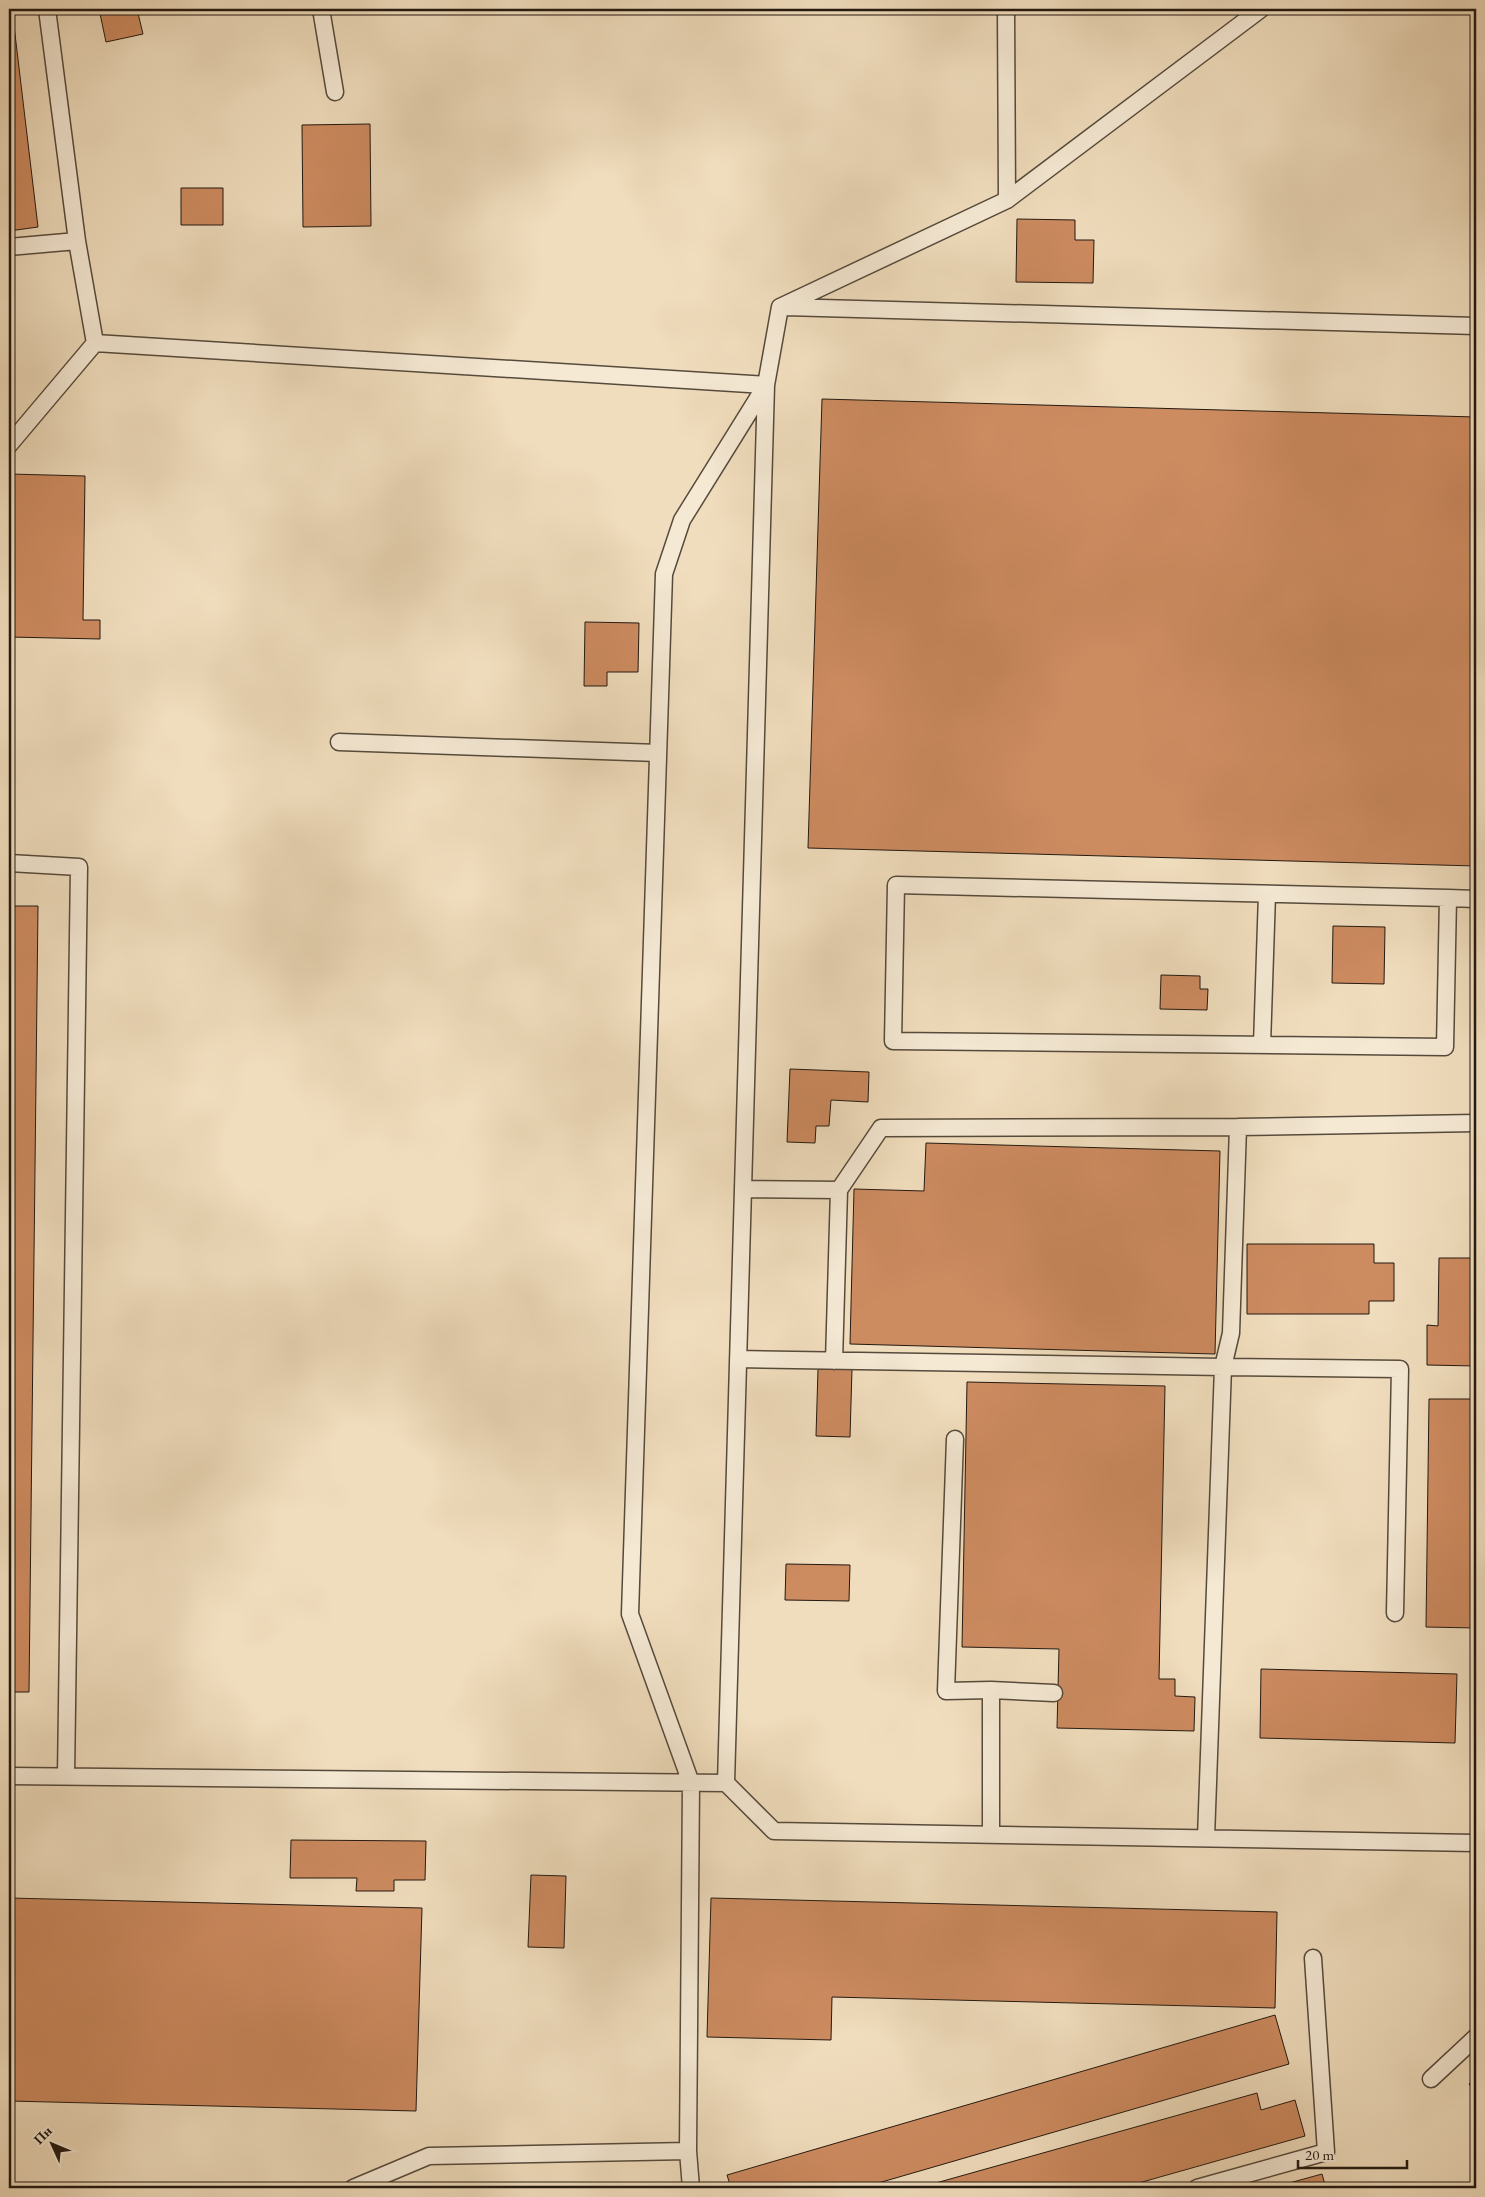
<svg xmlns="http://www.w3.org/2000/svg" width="1485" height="2197" font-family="'EB Garamond',serif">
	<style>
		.building { fill: #cd8b60; stroke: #231911 }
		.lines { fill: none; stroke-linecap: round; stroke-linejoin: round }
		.service-casing { stroke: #564a3c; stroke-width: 19 }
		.service { stroke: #f5e9d4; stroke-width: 16 }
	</style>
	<rect width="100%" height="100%" fill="#f0ddbd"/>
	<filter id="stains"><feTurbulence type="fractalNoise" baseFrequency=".004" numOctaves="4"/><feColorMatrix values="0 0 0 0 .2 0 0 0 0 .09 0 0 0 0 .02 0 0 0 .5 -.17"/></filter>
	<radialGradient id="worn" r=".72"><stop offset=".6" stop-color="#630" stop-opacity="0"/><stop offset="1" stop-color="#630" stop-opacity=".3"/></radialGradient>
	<path class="building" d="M9 9H12L38 227 9 231Z
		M99 9H137L143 34 106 42Z
		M370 124 371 226 303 227 302 125Z
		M181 188H223V225H181Z
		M1017 219 1075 220V240H1094L1093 283 1016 282Z
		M822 399 1476 417V866L808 848Z
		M10 474 85 476 83 620H100V639L9 637Z
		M585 622 639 623 638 672H607V686H584Z
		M9 906H38L29 1692H9Z
		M1333 926 1385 927 1384 984 1332 983Z
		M1161 975 1200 976V989H1208L1207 1010 1160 1009Z
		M790 1069 869 1072 868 1102 831 1100 829 1126H816L815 1143 787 1142Z
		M926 1143 1220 1151 1215 1354 850 1344 854 1189 924 1191Z
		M1247 1244H1374V1263H1394V1301H1369V1314H1247Z
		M1439 1258H1476V1366L1427 1365V1325L1438 1326Z
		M818 1369H852L850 1437 816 1436Z
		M967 1382 1165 1386 1159 1679H1175V1696L1195 1697 1194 1731 1057 1728 1059 1649 962 1647Z
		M1429 1399H1476V1628L1426 1627Z
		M786 1564 850 1565 849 1601 785 1600Z
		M1261 1669 1457 1674 1455 1743 1260 1738Z
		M291 1840 426 1841 425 1880H394V1891H356L357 1878H290Z
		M531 1875 566 1876 564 1948 528 1947Z
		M9 1898 422 1908 416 2111 9 2101Z
		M711 1898 1277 1912 1275 2008 832 1997 831 2040 707 2037Z
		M1275 2015 1289 2064 861 2188H731L727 2175Z
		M1476 2078V2093L1469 2084Z
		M1257 2093 1261 2110 1295 2100 1305 2136 1121 2188H918Z
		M1322 2174 1326 2188H1271Z"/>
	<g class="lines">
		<g class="service-casing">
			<path id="service" d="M321 9 335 92
				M1006 9 1007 200
				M9 247 77 241 47 9
				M785 307 1476 326
				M9 445 95 343
				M339 742 658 753
				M9 863 79 867 66 1776
				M1448 898 1445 1047 893 1041 896 885 1448 898 1476 899
				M1262 1045 1267 894
				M743 1189 839 1190 881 1128 1238 1127 1476 1123
				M738 1359 1223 1367 1231 1333 1238 1127
				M834 1361 839 1190
				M955 1439 946 1691 991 1690V1835
				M991 1690 1054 1693
				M9 1776 726 1783 766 385 95 343 77 241
				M726 1783 774 1831 1476 1843
				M1206 1838 1223 1367 1400 1369 1395 1613
				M1431 2079 1476 2037
				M688 2151 691 2188
				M353 2188 429 2156 688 2151 691 1783 630 1614 664 574 682 520 766 385 780 307 1007 200 1261 9
				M1197 2188 1326 2152 1313 1958"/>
		</g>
		<use href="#service" class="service"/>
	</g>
	<rect width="1485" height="2197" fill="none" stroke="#f0ddbd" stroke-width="30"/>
	<rect x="10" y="10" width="1465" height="2177" fill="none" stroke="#231911" stroke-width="2.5"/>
	<rect x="15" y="15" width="1455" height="2167" fill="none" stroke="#231911"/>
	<g transform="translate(52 2144) rotate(314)" stroke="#f5e9d4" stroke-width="4" paint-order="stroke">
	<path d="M0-4L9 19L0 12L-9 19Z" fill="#231911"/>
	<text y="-8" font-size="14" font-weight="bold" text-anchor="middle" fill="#231911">Пн</text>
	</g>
	<path d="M1298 2160v8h109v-8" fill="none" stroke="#231911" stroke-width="2.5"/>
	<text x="1305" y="2160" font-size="15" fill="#231911" stroke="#f5e9d4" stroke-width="4" paint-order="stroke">20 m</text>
	<rect width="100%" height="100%" filter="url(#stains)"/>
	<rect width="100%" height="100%" fill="url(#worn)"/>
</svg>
